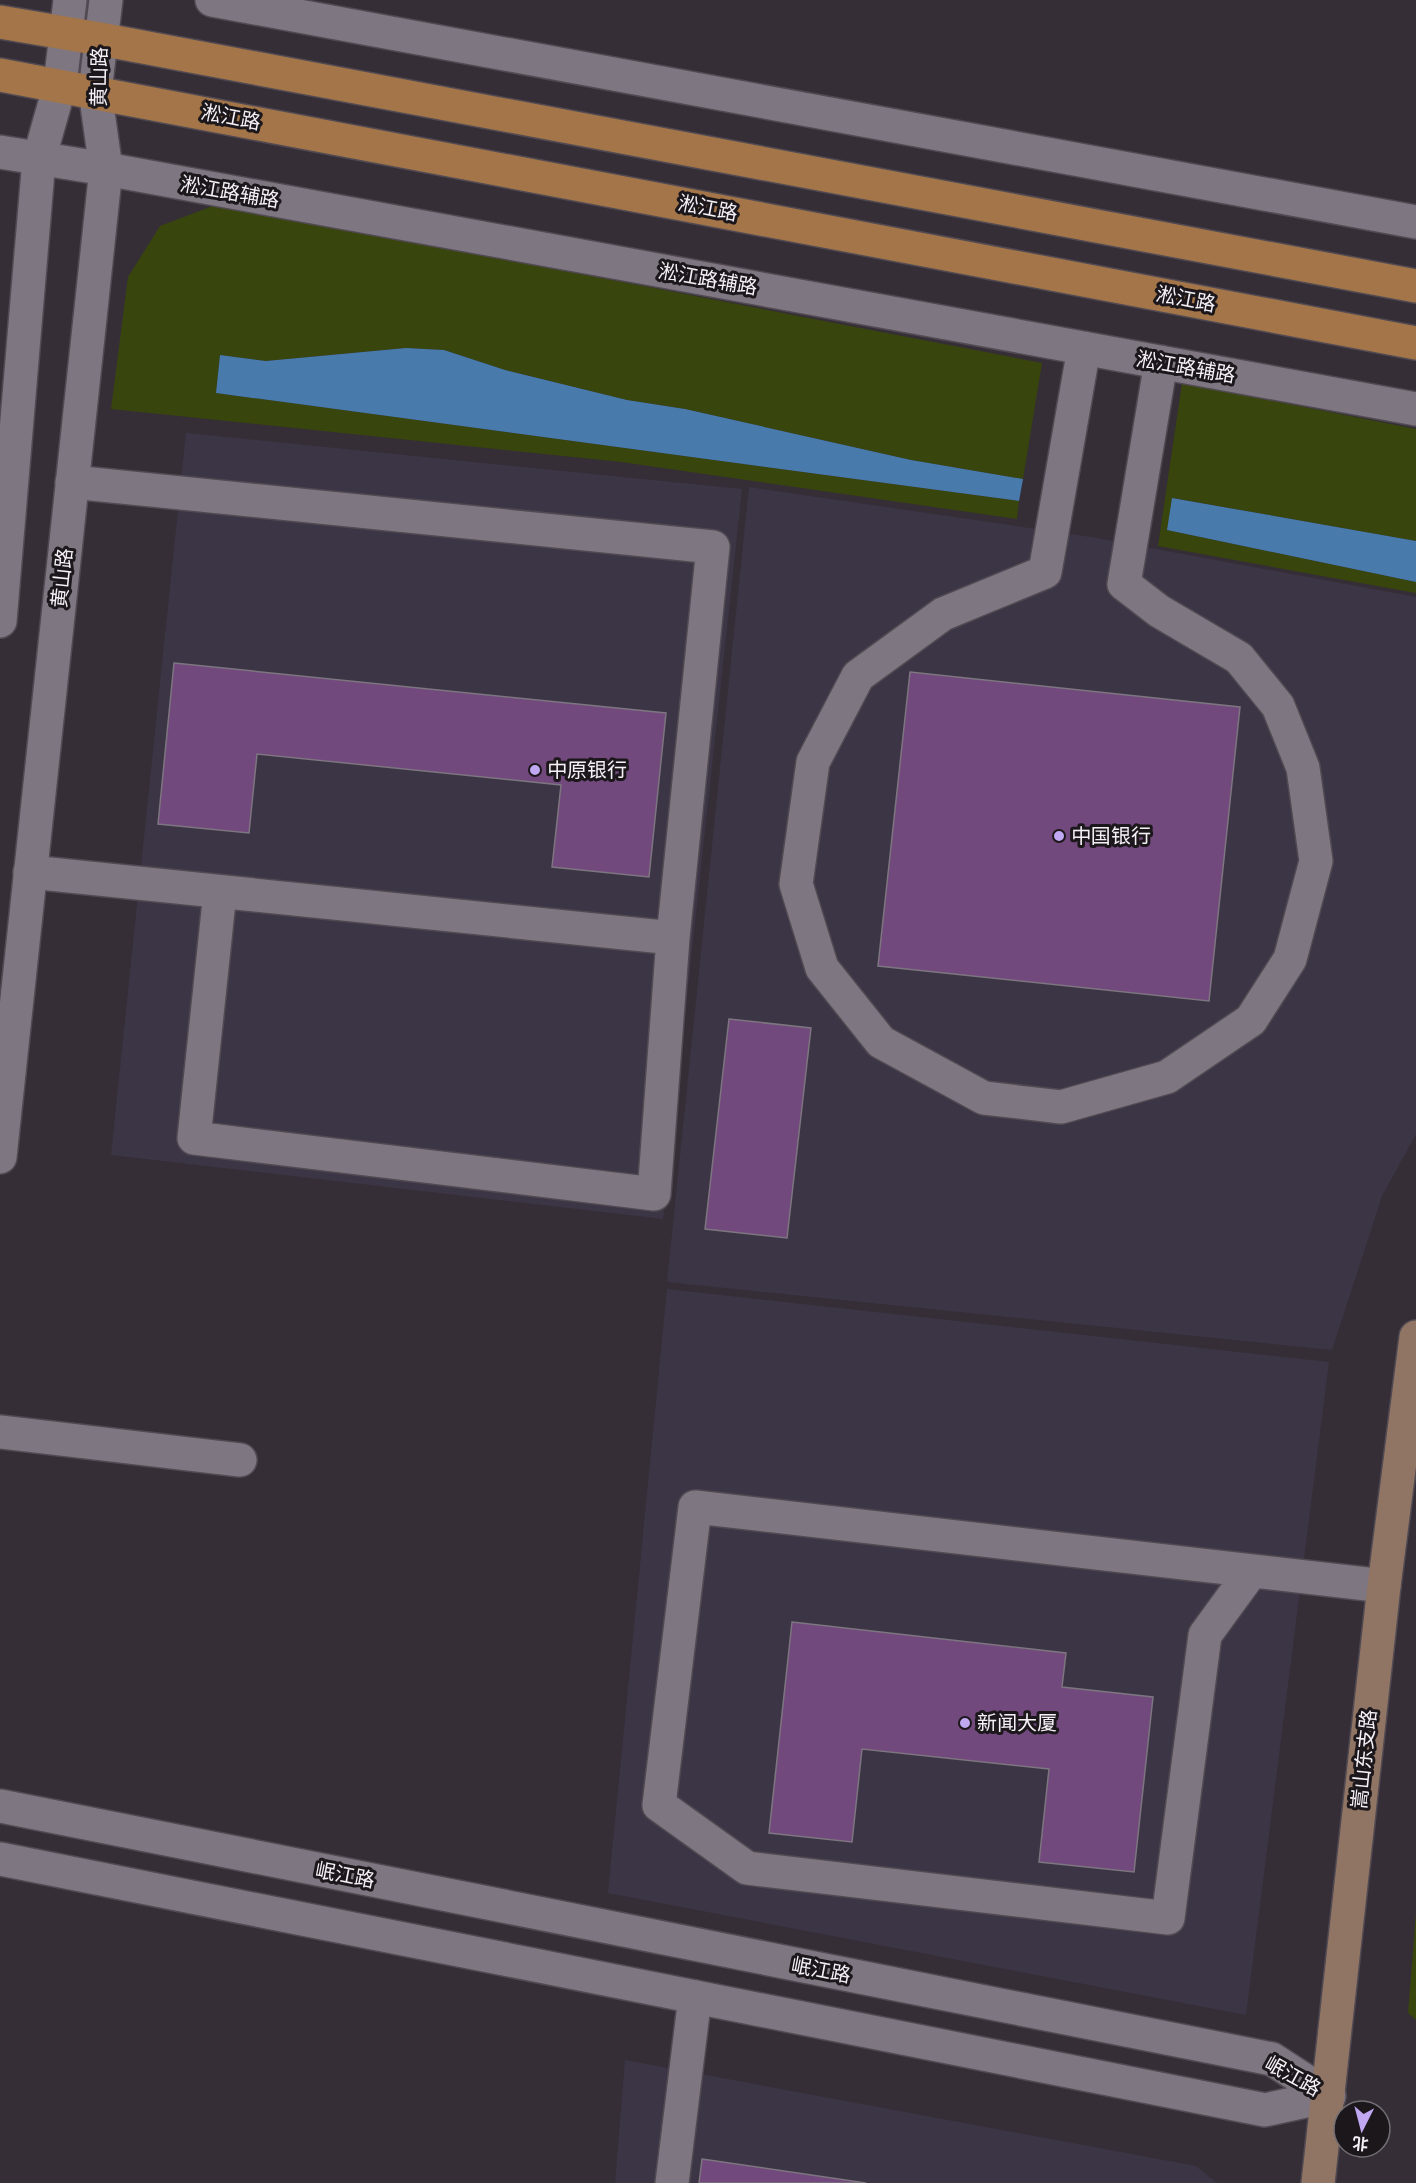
<svg xmlns="http://www.w3.org/2000/svg" width="1416" height="2183" font-family="Inter,'Noto Sans SC',sans-serif">
	<style>
		.commercial { fill: #3c3545 }
		.green { fill: #38450c }
		.water { fill: #497aac }
		.building { fill: #72497d; stroke: #7d757f; stroke-width: 1.5 }
		.lines { fill: none; stroke-linecap: round; stroke-linejoin: round }
		.minor-casing { stroke: #514a52; stroke-width: 36 }
		.tertiary-casing { stroke: #514a52; stroke-width: 36 }
		.secondary-casing { stroke: #514a52; stroke-width: 36 }
		.primary-casing { stroke: #514a52; stroke-width: 36 }
		.minor { stroke: #7e7680; stroke-width: 33 }
		.tertiary { stroke: #7e7680; stroke-width: 33 }
		.secondary { stroke: #917564; stroke-width: 33 }
		.primary { stroke: #a37548; stroke-width: 33 }
		.poi-dot { fill: #c1a8f3; stroke: #1b171b; stroke-width: 2 }
		.labels { text-anchor: middle; dominant-baseline: central; stroke-width: 6; stroke-linejoin: round; paint-order: stroke }
		.street-label { font-size: 20px; fill: #f5f0f6; stroke: #1b171b }
		.poi-label { font-size: 20px; fill: #f5f0f6; stroke: #1b171b; text-anchor: start }
	</style>
	<rect width="100%" height="100%" fill="#352e37"/>
	<path class="commercial" d="M186 433 742 489 663 1219 111 1155Z
		M749 487 1091 537 1416 597V1134L1382 1196 1332 1350 667 1282Z
		M667 1289 1329 1362 1246 2015 608 1893Z
		M625 2060 1196 2166 1217 2183H615Z"/>
	<path class="green" d="M218 204 1042 363 1023 479 911 460 685 409 627 400 505 370 444 350 406 348 266 361 220 355 216 393 1019 501 1017 519 621 462 111 409 128 277 160 226Z
		M1182 383 1416 429V541L1173 498 1167 530 1416 582V593L1158 546Z
		M1416 1913V2020L1408 2013Z"/>
	<path class="water" d="M406 348 444 350 505 370 627 400 685 409 911 460 1023 479 1019 501 216 393 220 355 266 361Z
		M1172 498 1416 541V582L1167 530Z"/>
	<path class="building" d="M174 663 666 713 649 877 552 867 561 785 257 754 249 833 158 824Z
		M910 672 1240 707 1209 1001 878 966Z
		M729 1019 811 1028 787 1238 705 1229Z
		M792 1622 1066 1653 1062 1687 1153 1697 1134 1872 1039 1862 1049 1769 862 1749 852 1842 769 1833Z
		M702 2159 866 2183H699Z"/>
	<g class="lines">
		<g class="minor-casing">
			<path id="minor" d="M212 0 1416 222
				M0 152 106 169 1416 409
				M1084 348 1045 572 943 614 858 676 813 762 796 884 822 968 881 1042 984 1098 1061 1107 1167 1077 1251 1020 1290 959 1316 861 1303 768 1278 706 1239 658 1159 611 1124 584 1161 362
				M72 482 713 547 673 938
				M30 872 673 938 654 1194 194 1138 220 892
				M0 1432 240 1460
				M1251 1572 1205 1635 1168 1918 747 1868 659 1805 695 1507 1384 1586
				M672 2183 695 1997"/>
		</g>
		<g class="tertiary-casing">
			<path id="tertiary" d="M0 621 39 159 60 85 70 0
				M0 1157 106 169 95 91 106 0
				M0 1806 1272 2059 1329 2096
				M0 1859 1265 2110 1329 2096"/>
		</g>
		<g class="secondary-casing">
			<path id="secondary" d="M1318 2183 1384 1586 1416 1337"/>
		</g>
		<g class="primary-casing">
			<path id="primary" d="M0 22 100 39 1416 286
				M0 75 1416 343"/>
		</g>
		<use href="#minor" class="minor"/>
		<use href="#tertiary" class="tertiary"/>
		<use href="#secondary" class="secondary"/>
		<use href="#primary" class="primary"/>
	</g>
	<g class="poi-dot">
		<circle cx="535" cy="770" r="6"/>
		<circle cx="1059" cy="836" r="6"/>
		<circle cx="965" cy="1723" r="6"/>
	</g>
	<g class="labels">
		<g class="street-label">
			<text transform="translate(99 77) rotate(-89)">黄山路</text>
			<text transform="translate(231 117) rotate(11)">淞江路</text>
			<text transform="translate(230 192) rotate(10)">淞江路辅路</text>
			<text transform="translate(708 208) rotate(11)">淞江路</text>
			<text transform="translate(708 279) rotate(10)">淞江路辅路</text>
			<text transform="translate(1186 299) rotate(11)">淞江路</text>
			<text transform="translate(1186 367) rotate(10)">淞江路辅路</text>
			<text transform="translate(62 578) rotate(-84)">黄山路</text>
			<text transform="translate(1364 1759) rotate(-84)">嵩山东支路</text>
			<text transform="translate(345 1875) rotate(11)">岷江路</text>
			<text transform="translate(821 1970) rotate(11)">岷江路</text>
			<text transform="translate(1293 2076) rotate(29)">岷江路</text>
		</g>
		<g class="poi-label">
			<text x="547" y="770">中原银行</text>
			<text x="1071" y="836">中国银行</text>
			<text x="977" y="1723">新闻大厦</text>
		</g>
	</g>
	<g transform="translate(1362 2129) rotate(186)"><circle r="28" fill="#1b171b" stroke="#726e73" stroke-width="1.5"/>
	<path d="M0-4.5L10 22L0 15L-10 22Z" fill="#c1a8f3"/>
	<text y="-9" font-size="16" font-weight="bold" text-anchor="middle" fill="#f5f0f6">北</text>
	</g>
</svg>
